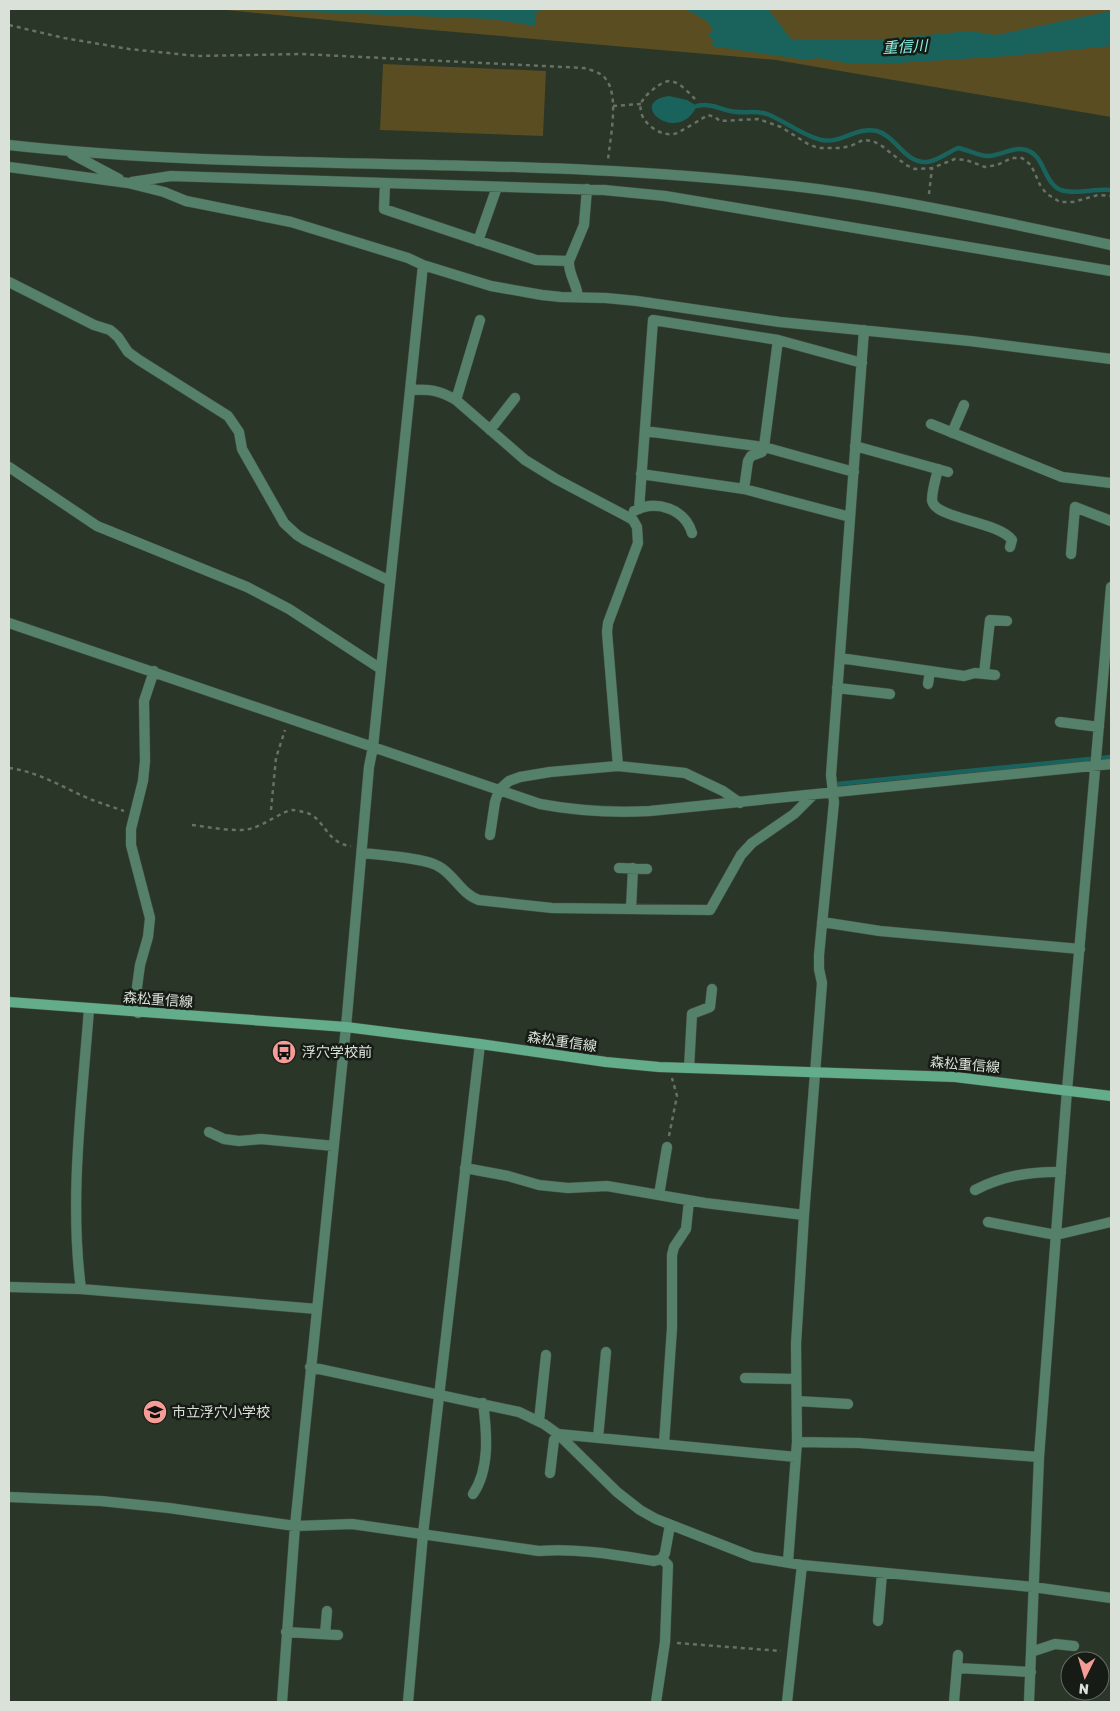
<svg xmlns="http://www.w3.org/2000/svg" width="1120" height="1711" font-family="Rubik,'Noto Sans JP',sans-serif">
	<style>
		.green { fill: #5a4d21 }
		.water { fill: #19635c }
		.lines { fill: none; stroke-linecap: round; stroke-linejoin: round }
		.stream { stroke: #19635c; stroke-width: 4.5 }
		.minor-casing { stroke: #465144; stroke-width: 11 }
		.tertiary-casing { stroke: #465144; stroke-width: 11 }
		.secondary-casing { stroke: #465144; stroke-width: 11 }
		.path { stroke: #677165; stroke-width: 2.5; stroke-dasharray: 4 4; stroke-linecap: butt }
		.minor { stroke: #55816b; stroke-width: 10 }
		.tertiary { stroke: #55816b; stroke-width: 10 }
		.secondary { stroke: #64ad8b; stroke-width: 10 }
		.labels { text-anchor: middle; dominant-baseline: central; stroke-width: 5; stroke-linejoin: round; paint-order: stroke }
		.street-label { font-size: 14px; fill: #dae1d8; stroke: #161c15 }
		.poi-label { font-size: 14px; fill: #dae1d8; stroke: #161c15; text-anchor: start }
		.water-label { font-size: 15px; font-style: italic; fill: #89f3e7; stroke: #161c15 }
	</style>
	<rect width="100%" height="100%" fill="#2a3628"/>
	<path class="green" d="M216 9H1111V117L776 60 420 29Z
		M383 64 546 71 543 136 380 130Z"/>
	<path class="water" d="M267 9H544L535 13V26L492 19 310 12Z
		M685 9H768L791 39 875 40 970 31 996 35 1111 11V46L1008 56 882 64 846 63 817 58 806 60 711 46 714 41 708 35 713 30 707 21Z
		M669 96 687 100 697 106C677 147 625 102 669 96Z"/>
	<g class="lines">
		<path class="stream" d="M697 106C709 103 718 108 730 111 742 114 755 110 767 114 785 121 805 137 822 140 842 144 856 126 877 131 896 136 905 164 927 162 938 161 948 152 958 148 969 150 978 156 988 156 1002 156 1012 146 1026 150 1045 155 1043 183 1061 190 1076 195 1096 188 1111 190
			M1102 758 1111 757
			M837 784 1090 759"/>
		<g class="minor-casing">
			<path id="minor" d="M9 145C225 169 443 159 660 174 730 179 801 185 871 197 951 210 1031 228 1111 245
				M72 154 119 179
				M9 167 128 183 164 192 186 201 291 222 408 258 423 265 491 286 542 295 561 297 606 298 637 301 780 322 970 341 1111 359
				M132 182 171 176 604 190 665 196 1111 271
				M385 183 384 209 536 260 569 261C568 274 577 284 578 297
				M478 241 497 187
				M569 261 584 225 587 189
				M9 282 94 325 110 330 118 337 128 352 139 360 228 416 239 432 242 449 284 523 297 535 305 540 390 581
				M778 340 764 447 854 472
				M410 390C430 389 439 390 456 400L525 460 556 479 628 517 633 520 637 527 638 543 608 623 607 632 618 766
				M456 400 480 320
				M931 424 1062 477 1111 483
				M490 430 515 398
				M645 431 764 447 762 452 751 456 748 461 744 489
				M952 433 964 405
				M855 446 948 472
				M9 467 97 526 247 587 289 609 381 669
				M938 469C936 478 932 490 932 500 934 519 998 521 1012 540L1010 547
				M641 474 744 489 850 517
				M639 509 653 320 778 340 862 363
				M634 511C656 499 685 509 692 533
				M1071 554 1075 507 1111 521
				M9 623 540 804C577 811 612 813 650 811L1111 764
				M840 658 964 676 975 673 995 675
				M984 674 990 620 1007 621
				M928 684 930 671
				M837 688 890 694
				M1060 722 1099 727
				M490 835 495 802 499 790 509 781 520 777 550 772 618 766 685 773 723 791 740 803
				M362 853C380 855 424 858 438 866 454 874 461 894 479 900L552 908 710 910 741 855 752 843 794 814 813 795
				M619 868 647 869
				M631 909 633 868
				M822 922 880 931 1080 949
				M138 1013 137 987 140 965 148 937 150 918 131 845V829L143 781 145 761 144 701 154 671
				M689 1068 692 1014 710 1007 712 989
				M209 1132 224 1139 239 1141 261 1139 334 1146
				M465 1168 508 1176 539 1185 568 1188 607 1186 705 1203 804 1215
				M975 1190C1002 1176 1031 1171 1061 1172
				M659 1195 667 1147
				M988 1222 1056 1235 1111 1222
				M9 1287 81 1289 317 1309
				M81 1289C69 1197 82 1102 89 1009
				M310 1367 519 1412 544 1424 558 1434 617 1492 640 1510 656 1519 753 1557 802 1565 1033 1587 1111 1598
				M745 1378 796 1379
				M797 1401 848 1404
				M539 1421 546 1355
				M598 1438 606 1352
				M797 1442 859 1443 1039 1457
				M664 1444 672 1328V1255L674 1247 686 1229 689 1201
				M550 1473 554 1440 558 1434 796 1457
				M473 1494C490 1469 487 1433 483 1403
				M9 1497 101 1501 169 1508 295 1526 352 1524 539 1551C578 1548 616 1555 654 1561L662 1559 665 1553 670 1525
				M788 1562 797 1442 796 1344 804 1215 822 983 819 969V955L834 802 831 775 864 330
				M878 1621 882 1573
				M286 1632 338 1635
				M325 1634 327 1611
				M1031 1652 1055 1644 1074 1646
				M957 1668 1031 1672
				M282 1702 295 1526 346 1027 369 767 373 747 423 265
				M656 1702 665 1642 668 1565 662 1559
				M787 1702 802 1565
				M954 1702 958 1655
				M1029 1702 1039 1457 1067 1090 1111 587"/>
		</g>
		<g class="tertiary-casing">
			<path id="tertiary" d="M408 1702 423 1534 480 1044"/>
		</g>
		<g class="secondary-casing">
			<path id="secondary" d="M9 1002 346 1027 480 1044 606 1062 659 1067 955 1077 1111 1096"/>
		</g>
		<path class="path" d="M9 25 64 38 129 49 197 56 301 54 584 68C591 70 600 72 605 78 620 95 610 138 608 160
			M695 99C689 93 681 84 674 82 667 79 661 84 656 87 650 92 643 97 641 104 637 120 659 137 674 134 681 132 701 119 708 115L715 117 720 121 758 119 781 127 808 144 818 148H842L853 145 863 140 873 141 882 146 906 165 915 169 932 168 955 159 966 160 985 167 997 165 1012 158H1022L1031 165 1041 187 1047 194 1060 202H1073L1098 195 1111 196
			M613 106 641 104
			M929 194 932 168
			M9 768C35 771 59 785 83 796 96 802 110 806 124 811
			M271 810 276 758 285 730
			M192 825C209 827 237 833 253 828 264 825 283 811 292 810 295 810 300 811 303 812 325 815 324 843 351 846
			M669 1136 677 1096 672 1078
			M677 1643 781 1651"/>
		<use href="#minor" class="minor"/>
		<use href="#tertiary" class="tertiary"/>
		<use href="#secondary" class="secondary"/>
	</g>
	<defs>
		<g id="bus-disc" transform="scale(1.25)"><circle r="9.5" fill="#f59c96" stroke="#161c15"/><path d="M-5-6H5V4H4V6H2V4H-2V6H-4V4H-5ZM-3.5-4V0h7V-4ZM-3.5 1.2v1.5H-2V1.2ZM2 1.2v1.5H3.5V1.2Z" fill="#111"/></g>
		<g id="school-disc" transform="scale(1.25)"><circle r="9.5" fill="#f59c96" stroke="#161c15"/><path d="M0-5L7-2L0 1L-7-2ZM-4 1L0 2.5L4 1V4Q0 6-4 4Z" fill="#111"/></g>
	</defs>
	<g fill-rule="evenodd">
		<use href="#bus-disc" x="284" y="1052"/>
		<use href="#school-disc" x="155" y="1412"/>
	</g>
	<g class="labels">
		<g class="street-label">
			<text transform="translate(158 1000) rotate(4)">森松重信線</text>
			<text transform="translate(562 1042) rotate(8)">森松重信線</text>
			<text transform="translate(965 1065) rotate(5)">森松重信線</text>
		</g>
		<g class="poi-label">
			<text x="302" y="1052">浮穴学校前</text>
			<text x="172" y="1412">市立浮穴小学校</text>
		</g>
		<g class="water-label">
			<text transform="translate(905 47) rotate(-3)">重信川</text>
		</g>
	</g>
	<rect width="1120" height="1711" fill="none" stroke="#dae1d8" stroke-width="20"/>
	<g transform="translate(1085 1676) rotate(185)"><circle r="24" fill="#161c15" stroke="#646b63"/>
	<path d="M0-4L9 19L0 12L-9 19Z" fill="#f59c96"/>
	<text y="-8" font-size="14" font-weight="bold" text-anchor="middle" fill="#dae1d8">N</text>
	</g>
</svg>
